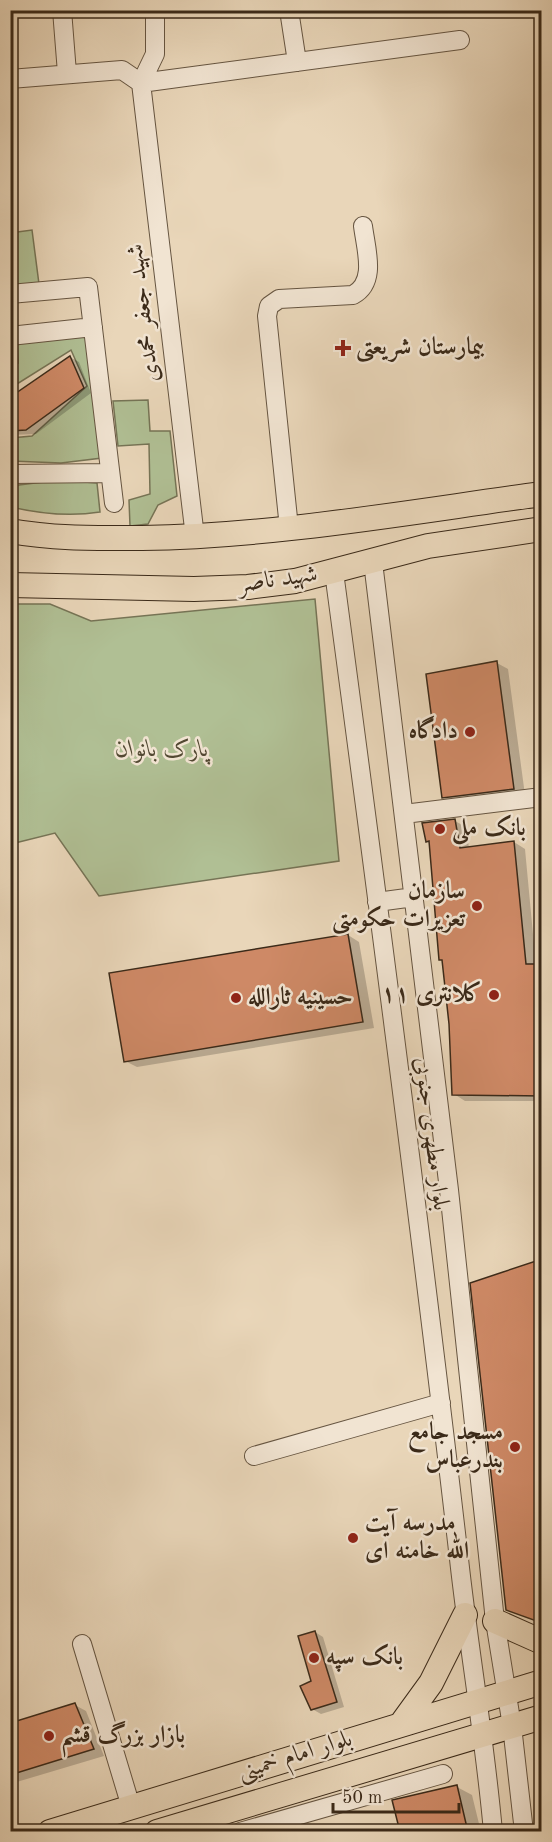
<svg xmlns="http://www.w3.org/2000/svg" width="552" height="1842" font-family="'Old Standard TT',Amiri,serif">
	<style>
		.green { fill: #b0bf94; stroke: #767456; stroke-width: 1.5 }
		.shadow { fill: #0003 }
		.building { fill: #ce8966; stroke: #3b2a19; stroke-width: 1.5 }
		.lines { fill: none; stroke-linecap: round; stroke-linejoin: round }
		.minor-casing { stroke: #665541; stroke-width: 20 }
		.major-casing { stroke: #3b2a19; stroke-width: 26 }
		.minor { stroke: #f1e4d2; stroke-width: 18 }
		.major { stroke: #e9d6b9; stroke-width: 24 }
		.poi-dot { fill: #8f2418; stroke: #f1e4d2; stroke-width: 2 }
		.labels { text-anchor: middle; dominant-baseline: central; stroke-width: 5; stroke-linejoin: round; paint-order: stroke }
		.street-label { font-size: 24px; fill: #3b2a19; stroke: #f1e4d2 }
		.poi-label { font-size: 24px; font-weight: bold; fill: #3b2a19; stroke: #f1e4d2; text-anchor: start }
		.park-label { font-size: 24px; font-style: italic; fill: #524832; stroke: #f1e4d2 }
	</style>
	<rect width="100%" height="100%" fill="#e9d6b9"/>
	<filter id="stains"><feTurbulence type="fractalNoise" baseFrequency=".00333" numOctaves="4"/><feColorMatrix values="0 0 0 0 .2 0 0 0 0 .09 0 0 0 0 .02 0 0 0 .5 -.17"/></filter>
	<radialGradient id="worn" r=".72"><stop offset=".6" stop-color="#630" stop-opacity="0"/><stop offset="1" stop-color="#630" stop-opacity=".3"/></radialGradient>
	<path class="green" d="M32 230 39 284 11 288 10 233Z
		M89 333 102 458 61 463 11 461V438L32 436 87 386 71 350 17 384 11 385V364L18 363 17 341Z
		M148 400 150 431H170L177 496 158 505 148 524 130 526 129 500 150 494 149 444 118 446 113 401Z
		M59 480 97 483 100 512C69 517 41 514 11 507V486Z
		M315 599 339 861 99 896 55 833 11 844V604H50L91 621Z"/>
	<path class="shadow" d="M70 357 79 362 91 393 36 434 10 435V395H16Z
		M497 663 508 669 525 795 454 804 443 797Z
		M455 821 466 827 469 848 514 842 525 849 536 966H542V1101H465L454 1094 450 1024 431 843 427 841Z
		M348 935 359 942 374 1028 137 1067 125 1061Z
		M542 1260V1623L508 1609Z
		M315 1632 323 1637 344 1707 321 1714 312 1709Z
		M75 1705 86 1711 104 1756 10 1784V1724Z
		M457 1787 472 1795 481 1832H401Z"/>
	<path class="building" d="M70 356 84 388 26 430 10 431V393H16Z
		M497 661 514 789 442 798 426 674Z
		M455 819 460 848 514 841 526 964H542V1096L452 1095 449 1024 442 960H439L429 841 426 842 422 823Z
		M348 934 363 1022 124 1062 109 973Z
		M542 1259V1623L506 1610 470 1283Z
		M315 1631 337 1702 311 1710 300 1686 311 1681 298 1636Z
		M75 1703 94 1749 10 1775V1723Z
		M457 1785 468 1832H400L392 1800Z"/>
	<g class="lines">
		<g class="minor-casing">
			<path id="minor" d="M62 10 67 73
				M155 10V54L141 83 195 537
				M289 10 297 62
				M10 79 122 70 141 83 460 40
				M10 294 88 287 114 503
				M10 336 93 327
				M10 474 110 473
				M289 528 267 316 269 306 279 299 353 295C377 282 366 250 363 226
				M373 562 449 1190 495 1621 512 1726 524 1832
				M334 572C378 901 421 1230 459 1559 469 1650 485 1740 493 1832
				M404 814 542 797
				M377 902 414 897
				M254 1456 441 1403
				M82 1644 131 1807
				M240 1832 443 1774"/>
		</g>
		<g class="major-casing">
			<path id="major" d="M10 531C55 539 98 538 142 538 276 536 409 512 542 494
				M10 585 194 589 248 587 295 581 428 546 542 529
				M495 1621 542 1642
				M402 1723 431 1683 465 1615
				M50 1832 542 1682
				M157 1832 542 1717"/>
		</g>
		<use href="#minor" class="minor"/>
		<use href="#major" class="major"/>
	</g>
	<g class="poi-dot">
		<path d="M340 339h6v6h6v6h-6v6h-6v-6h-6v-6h6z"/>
		<circle cx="470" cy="732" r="6"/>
		<circle cx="440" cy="829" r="6"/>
		<circle cx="477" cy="906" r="6"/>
		<circle cx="494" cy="995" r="6"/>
		<circle cx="236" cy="998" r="6"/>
		<circle cx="515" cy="1447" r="6"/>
		<circle cx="353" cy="1538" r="6"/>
		<circle cx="314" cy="1658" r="6"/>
		<circle cx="49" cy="1736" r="6"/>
	</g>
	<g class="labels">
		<g class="street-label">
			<text transform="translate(144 313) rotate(-97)">شهید جعفر محمدی</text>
			<text transform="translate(278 580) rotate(-8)">شهید ناصر</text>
			<text transform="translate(431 1134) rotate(83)">بلوار مطهری جنوبی</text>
			<text transform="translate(295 1756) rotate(-17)">بلوار امام خمینی</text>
		</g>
		<g class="poi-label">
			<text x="356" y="348">بیمارستان شریعتی</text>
			<text x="458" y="732" text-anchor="end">دادگاه</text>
			<text x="452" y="829">بانک ملی</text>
			<text x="465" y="892" text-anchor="end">سازمان<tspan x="465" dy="28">تعزیرات حکومتی</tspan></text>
			<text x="482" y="995" text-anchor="end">کلانتری ۱۱</text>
			<text x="248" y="998">حسینیه ثارالله</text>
			<text x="503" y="1433" text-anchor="end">مسجد جامع<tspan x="503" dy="28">بندرعباس</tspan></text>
			<text x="365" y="1524">مدرسه آیت<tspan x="365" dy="28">الله خامنه ای</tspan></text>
			<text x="326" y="1658">بانک سپه</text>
			<text x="61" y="1736">بازار بزرگ قشم</text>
		</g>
		<g class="park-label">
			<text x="162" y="750">پارک بانوان</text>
		</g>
	</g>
	<rect width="552" height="1842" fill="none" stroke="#e9d6b9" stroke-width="36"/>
	<rect x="12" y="12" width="528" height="1818" fill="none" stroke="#3b2a19" stroke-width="3"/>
	<rect x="18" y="18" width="516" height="1806" fill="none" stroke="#3b2a19" stroke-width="1.5"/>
	<path d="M333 1803v9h126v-9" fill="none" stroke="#3b2a19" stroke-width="3"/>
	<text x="342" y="1803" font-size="18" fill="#3b2a19" stroke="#f1e4d2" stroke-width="4.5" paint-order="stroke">50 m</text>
	<rect width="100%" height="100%" filter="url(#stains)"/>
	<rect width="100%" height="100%" fill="url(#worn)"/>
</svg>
